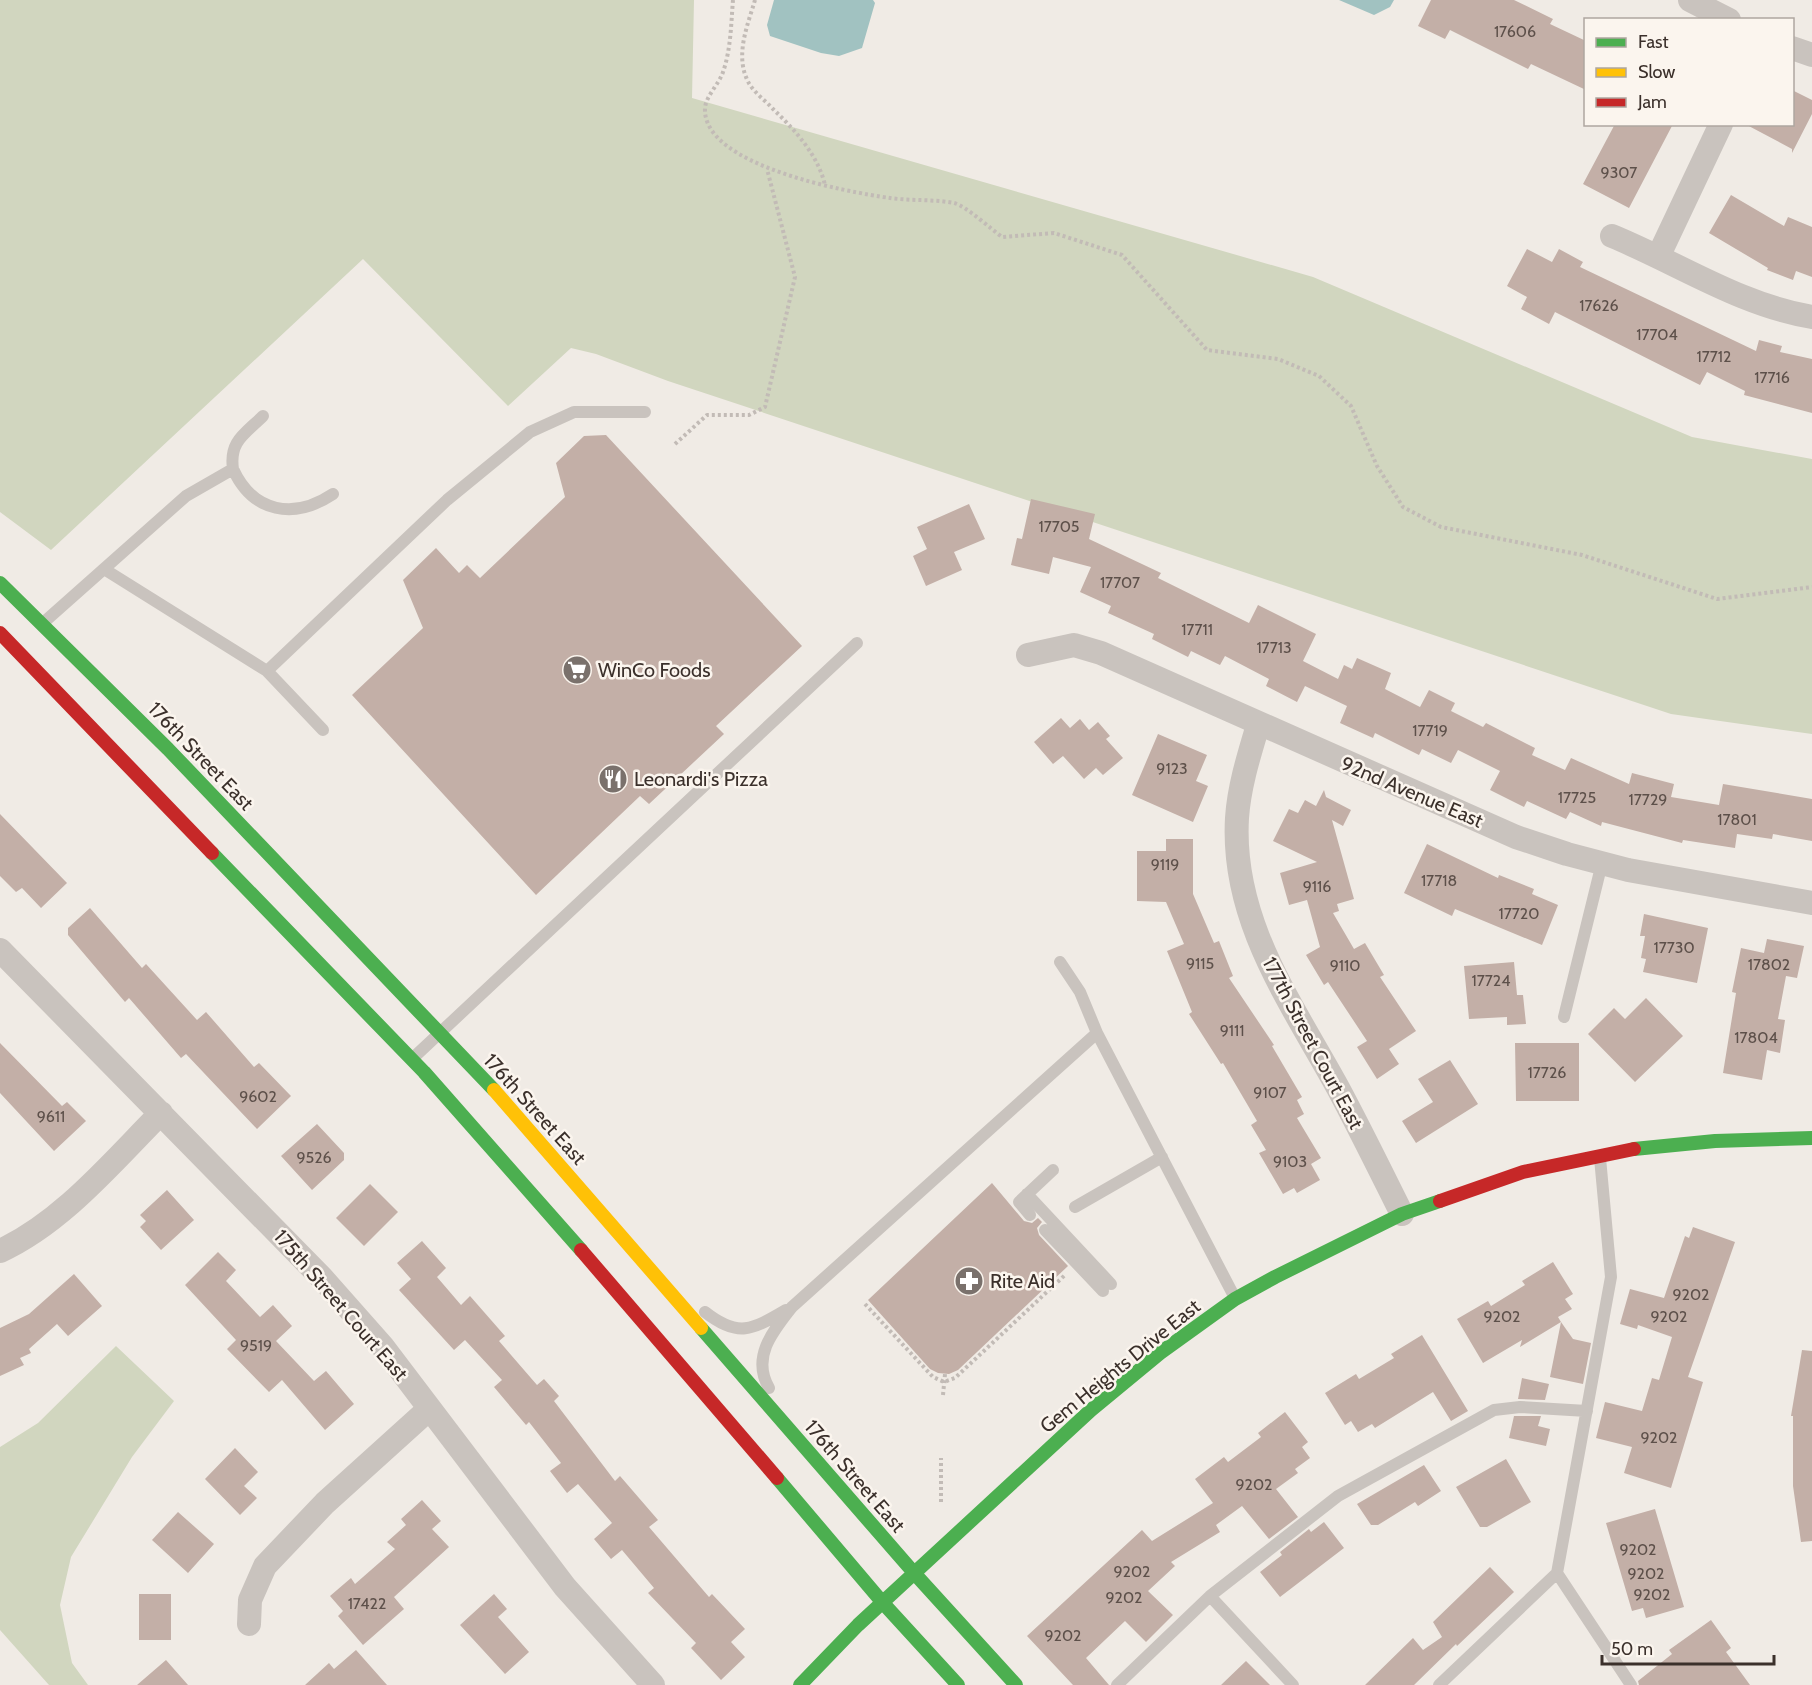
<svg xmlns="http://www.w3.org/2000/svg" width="1812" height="1685" font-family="Cabin,sans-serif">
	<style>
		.green { fill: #d1d6bf }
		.water { fill: #a1c2c1 }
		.building { fill: #c3afa7 }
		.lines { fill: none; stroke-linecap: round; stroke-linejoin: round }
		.path { stroke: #c2bbb6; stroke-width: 4; stroke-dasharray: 3 3; stroke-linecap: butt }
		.lane { stroke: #c9c3be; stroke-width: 12 }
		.street { stroke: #c9c3be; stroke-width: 24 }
		.fast { stroke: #4caf50; stroke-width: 14 }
		.slow { stroke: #ffc107; stroke-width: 14 }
		.jam { stroke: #c62828; stroke-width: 14 }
		.labels { text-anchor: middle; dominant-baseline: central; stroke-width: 5; stroke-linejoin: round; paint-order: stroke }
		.number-label { font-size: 16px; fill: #5d504a }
		.poi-label { font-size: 20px; fill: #3b302b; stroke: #fbf5ee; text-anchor: start }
		.street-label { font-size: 20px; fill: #3b302b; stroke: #fbf5ee }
	</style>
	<rect width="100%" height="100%" fill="#f0ebe5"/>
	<path class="green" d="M0 0H694L692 98 1313 277 1692 437 1812 459V734L1671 714 668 381 596 354 571 348 508 406 363 259 51 550 0 512Z
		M116 1346 174 1401 132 1457 71 1557 60 1605 72 1663 88 1685H49L0 1630V1447L38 1423Z"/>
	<path class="water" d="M774 0H873L875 3 862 48 839 56 821 53 770 36 767 25Z
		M1339 0H1394L1390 7 1374 15Z"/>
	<path class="building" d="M1431 0H1514L1553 19 1550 24 1586 41V90L1531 64 1528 69 1450 30 1445 39 1418 26Z
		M1792 90 1812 100V114L1792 153V149L1745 124H1792Z
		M1615 124H1673L1629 208 1583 184Z
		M1731 195 1784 226 1788 217 1812 227V277L1796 271 1793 280 1767 270 1768 268 1709 233Z
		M1527 249 1552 262 1559 249 1583 262 1580 267 1756 351 1759 340 1782 346 1780 352 1812 359V413L1744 395 1745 391 1707 372 1700 385 1555 312 1549 324 1521 309 1527 297 1507 286Z
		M606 435 802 646 716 726 724 734 649 804 640 796 536 895 352 695 423 628 403 580 436 548 459 573 467 565 480 578 565 497 556 463 584 436Z
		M1031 499 1095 514 1089 539 1161 573 1158 578 1249 623 1258 605 1316 634 1303 661 1338 679 1344 665 1352 669 1357 658 1391 673 1385 689 1420 707 1429 690 1455 703 1451 711 1483 727 1486 723 1535 748 1532 755 1565 770 1571 758 1629 784 1632 773 1674 784 1671 797 1719 805 1723 784 1812 799V841L1773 834 1772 839 1737 834 1735 848 1683 840 1682 843 1602 822 1601 826 1570 812 1566 819 1527 801 1524 807 1490 790 1500 771 1458 750 1451 763 1422 749 1419 755 1375 733 1373 738 1340 723 1347 706 1305 686 1297 702 1266 686 1269 679 1225 656 1220 665 1191 651 1188 657 1152 639 1154 634 1108 613 1111 606 1080 592 1091 567 1053 557 1049 574 1011 565 1017 538 1022 539Z
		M969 504 985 539 954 552 962 570 926 586 913 556 927 549 917 527Z
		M1061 718 1070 728 1080 719 1089 730 1098 722 1110 736 1106 739 1123 758 1103 775 1096 768 1084 779 1063 756 1053 764 1034 742Z
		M1158 734 1207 755 1196 781 1208 786 1193 822 1132 795Z
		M1324 790 1326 797 1351 810 1343 826 1332 820 1354 899 1337 904 1339 911 1333 913 1354 949 1365 943 1384 975 1380 977 1416 1031 1389 1049 1399 1064 1377 1079 1357 1047 1367 1041 1328 982 1324 985 1306 955 1320 947 1307 900 1289 905 1280 873 1317 862 1273 841 1289 809 1298 813 1305 800 1316 806Z
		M0 814 67 883 41 908 22 888 16 892 0 876Z
		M1166 839H1193V894L1214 943 1219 941 1233 976 1229 978 1274 1045 1272 1046 1302 1097 1297 1100 1304 1114 1297 1118 1321 1158 1311 1164 1320 1180 1297 1193 1294 1188 1283 1194 1259 1153 1266 1150 1251 1125 1257 1121 1223 1063 1221 1064 1189 1014 1192 1012 1167 951 1184 944 1166 902 1137 901V851H1166Z
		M1427 844 1498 878 1499 875 1534 889 1532 894 1558 905 1542 945 1455 909 1452 916 1404 893Z
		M90 908 142 968 146 964 197 1020 206 1012 254 1067 259 1063 291 1096 257 1129 186 1054 181 1058 129 998 125 1002 68 935V928Z
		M1644 914 1708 928 1697 983 1643 972 1646 959 1641 958 1645 936H1640Z
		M1767 939 1804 946 1797 978 1786 976 1778 1019 1785 1020 1780 1053 1767 1050 1762 1080 1723 1073 1736 993 1732 992 1741 948 1764 953Z
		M1514 962 1517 995H1523L1526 1024 1507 1025V1017L1469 1019 1464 966Z
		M1646 998 1683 1036 1635 1082 1588 1034 1614 1008 1625 1019Z
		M0 1043 62 1106 67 1102 86 1121 54 1151 0 1093Z
		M1515 1043H1579V1101H1516Z
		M1450 1060 1478 1104 1416 1143 1402 1121 1433 1102 1418 1079Z
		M317 1124 344 1153V1160L312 1190 281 1156Z
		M992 1183 1024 1221 1032 1223 1038 1218 1042 1222 1037 1228 1039 1235 1068 1266 958 1370 949 1374 938 1373 930 1369 868 1300Z
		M370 1184 398 1212 364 1246 336 1218Z
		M167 1190 194 1220 161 1250 140 1227 146 1221 140 1215Z
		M1693 1227 1735 1242 1688 1377 1703 1382 1671 1488 1624 1473 1632 1447 1596 1438 1605 1402 1642 1411 1652 1378 1659 1380 1672 1337 1638 1325 1637 1329 1620 1324 1630 1289 1664 1298 1685 1236 1689 1238Z
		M422 1241 446 1268 437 1277 461 1305 470 1296 505 1336 499 1341 537 1385 544 1379 559 1396 554 1401 615 1481 620 1476 658 1520 649 1527 709 1597 712 1594 745 1629 731 1642 745 1657 721 1680 691 1648 696 1643 648 1593 654 1588 622 1550 611 1559 594 1539 612 1523 578 1484 567 1493 550 1471 561 1463 529 1422 526 1425 494 1387 502 1380 465 1340 454 1350 399 1290 411 1279 397 1263Z
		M218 1252 236 1270 226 1281 260 1317 273 1305 292 1326 276 1341 314 1381 326 1371 354 1404 325 1430 282 1380 269 1392 227 1349 236 1340 185 1285Z
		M1553 1262 1573 1294 1565 1299 1572 1309 1558 1317 1561 1322 1520 1347 1522 1340 1483 1363 1457 1319 1488 1301 1491 1306 1525 1285 1522 1281Z
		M74 1274 102 1306 68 1336 57 1324 29 1349 31 1353 20 1358 24 1365 0 1376V1328L29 1314Z
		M1561 1322 1573 1339 1591 1343 1583 1384 1550 1377Z
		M1422 1335 1468 1411 1451 1421 1433 1392 1375 1428 1372 1424 1358 1432 1351 1421 1345 1425 1325 1393 1356 1374 1359 1379 1394 1358 1391 1354Z
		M1802 1350 1812 1351V1541L1801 1542 1793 1486V1416H1791Z
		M1522 1378 1549 1384 1545 1400 1518 1399Z
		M1285 1412 1308 1442 1302 1447 1310 1458 1295 1469 1298 1473 1276 1489 1298 1517 1269 1539 1242 1506 1216 1525 1220 1532 1171 1562 1175 1566 1148 1591 1173 1615 1146 1642 1125 1621 1086 1658 1109 1685H1073L1027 1636 1142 1530 1152 1541 1213 1503 1195 1479 1224 1457 1228 1462 1261 1437 1258 1433Z
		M1514 1416H1541L1538 1426 1550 1429 1546 1446 1509 1438Z
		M235 1448 258 1472 244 1486 257 1498 240 1515 205 1479Z
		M1506 1459 1531 1502 1487 1527H1480L1456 1487Z
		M1424 1465 1441 1491 1418 1506 1415 1502 1378 1525H1371L1357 1504Z
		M422 1500 441 1521 432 1529 449 1547 394 1597 404 1609 363 1645 338 1616 343 1611 330 1596 351 1578 355 1584 395 1549 387 1542 406 1525 401 1519Z
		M1655 1509 1684 1607 1646 1618 1643 1608 1632 1611 1606 1523Z
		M178 1512 214 1544 188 1573 152 1540Z
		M1324 1522 1344 1548 1280 1597 1260 1572 1282 1555 1280 1552 1309 1529 1311 1532Z
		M1490 1567 1514 1592 1457 1646 1456 1644 1414 1685H1365L1413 1638 1423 1650 1442 1637 1433 1622Z
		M139 1594H171V1640H139Z
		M494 1594 507 1609 498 1617 529 1652 505 1674 460 1625Z
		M1711 1620 1731 1648 1726 1652 1750 1685H1639L1638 1681 1672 1654 1669 1650Z
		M356 1650 387 1685H305L329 1663 334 1669Z
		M166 1660 188 1685H137Z
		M1246 1661 1270 1685H1221Z"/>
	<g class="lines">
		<path class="path" d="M733 0C731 24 731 49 723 72 719 84 706 96 705 108 702 166 848 192 890 198 911 201 933 199 954 203 966 206 991 229 1002 237L1054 233 1122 255 1207 350 1278 359 1319 376 1351 406 1377 466 1403 507 1441 527 1582 555 1717 599 1812 587
			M755 0C748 24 736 52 746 77 751 91 764 99 773 109 795 130 818 155 825 185
			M675 444 707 415H749L765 407 795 277 767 169
			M865 1304 933 1377 944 1382 955 1378 1065 1275
			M943 1395 945 1374
			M941 1502V1458"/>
		<path class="lane" d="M233 469C229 441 245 434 263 416
			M104 569 267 671 323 730
			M43 623 186 496 233 469C253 513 294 520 333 494
			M267 671 447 500 530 432 574 412H645
			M1060 962 1080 992 1097 1033 1235 1298
			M1564 1017 1602 863
			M413 1058 857 643
			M1600 1158 1611 1277 1557 1573 1631 1685
			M1027 1194 1111 1284
			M1075 1207 1162 1157
			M1030 1215 1019 1202 1053 1170
			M1045 1230 1103 1291
			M705 1312C738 1338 752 1330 786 1310
			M769 1388C751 1357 773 1331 792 1307L1097 1033
			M1117 1685 1210 1596
			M1293 1685 1210 1596 1338 1496 1494 1410 1520 1407 1587 1411
			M1439 1685 1557 1573"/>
		<path class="street" d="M1690 0 1729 20
			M1792 48 1812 55
			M1612 236C1678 263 1740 305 1812 317
			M1659 255 1721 124
			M1028 655 1074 645 1101 653 1516 837 1567 854 1628 870 1812 903
			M1258 725C1249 755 1239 787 1237 818 1231 921 1291 1002 1338 1088 1360 1129 1381 1172 1402 1214
			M0 950 322 1278 383 1347 565 1587 653 1685
			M0 1251C63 1222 113 1161 161 1113
			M249 1624 250 1600 265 1566 325 1503 429 1409"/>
		<path class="fast" d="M0 583 168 749 494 1090
			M212 853 424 1072 581 1250
			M1634 1149 1715 1141 1812 1138
			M701 1328 915 1574 1016 1685
			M777 1478 883 1603 958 1685
			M800 1685 858 1625 1091 1410 1160 1353 1235 1299 1275 1277 1402 1214 1440 1201"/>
		<path class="slow" d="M494 1090 701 1328"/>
		<path class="jam" d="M0 633 212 853
			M1440 1201 1523 1172 1634 1149
			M581 1250 777 1478"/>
	</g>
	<defs>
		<g id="supermarket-disc" transform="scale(1.5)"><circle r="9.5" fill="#7a716c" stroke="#fbf5ee"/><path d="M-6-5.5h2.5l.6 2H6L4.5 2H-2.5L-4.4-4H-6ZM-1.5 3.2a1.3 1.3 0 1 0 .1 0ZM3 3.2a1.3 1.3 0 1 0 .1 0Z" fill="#fff"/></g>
		<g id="restaurant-disc" transform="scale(1.5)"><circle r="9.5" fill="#7a716c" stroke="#fbf5ee"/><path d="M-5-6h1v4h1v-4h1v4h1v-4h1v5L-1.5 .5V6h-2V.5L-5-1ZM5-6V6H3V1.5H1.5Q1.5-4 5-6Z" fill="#fff"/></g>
		<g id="pharmacy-disc" transform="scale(1.5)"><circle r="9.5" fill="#7a716c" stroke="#fbf5ee"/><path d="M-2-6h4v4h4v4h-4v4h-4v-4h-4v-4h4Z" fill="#fff"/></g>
	</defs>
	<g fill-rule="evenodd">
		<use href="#supermarket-disc" x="577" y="670"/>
		<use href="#restaurant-disc" x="613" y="779"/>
		<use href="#pharmacy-disc" x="969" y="1281"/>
	</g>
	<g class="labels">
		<g class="number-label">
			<text x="1515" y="31">17606</text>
			<text x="1619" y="172">9307</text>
			<text x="1599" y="305">17626</text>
			<text x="1657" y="334">17704</text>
			<text x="1714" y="356">17712</text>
			<text x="1772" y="377">17716</text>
			<text x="1059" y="526">17705</text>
			<text x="1120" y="582">17707</text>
			<text x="1197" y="629">17711</text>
			<text x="1274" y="647">17713</text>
			<text x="1430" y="730">17719</text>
			<text x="1172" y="768">9123</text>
			<text x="1577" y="797">17725</text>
			<text x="1648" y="799">17729</text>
			<text x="1737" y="819">17801</text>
			<text x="1165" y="864">9119</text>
			<text x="1439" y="880">17718</text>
			<text x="1317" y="886">9116</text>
			<text x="1519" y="913">17720</text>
			<text x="1674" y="947">17730</text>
			<text x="1200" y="963">9115</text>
			<text x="1769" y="964">17802</text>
			<text x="1345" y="965">9110</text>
			<text x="1491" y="980">17724</text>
			<text x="1232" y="1030">9111</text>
			<text x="1756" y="1037">17804</text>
			<text x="1547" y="1072">17726</text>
			<text x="1270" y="1092">9107</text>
			<text x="258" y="1096">9602</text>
			<text x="51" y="1116">9611</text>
			<text x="314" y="1157">9526</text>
			<text x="1290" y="1161">9103</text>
			<text x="1691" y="1294">9202</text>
			<text x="1502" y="1316">9202</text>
			<text x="1669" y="1316">9202</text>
			<text x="256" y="1345">9519</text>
			<text x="1659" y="1437">9202</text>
			<text x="1254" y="1484">9202</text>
			<text x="1638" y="1549">9202</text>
			<text x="1132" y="1571">9202</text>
			<text x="1646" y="1573">9202</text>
			<text x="1652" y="1594">9202</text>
			<text x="1124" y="1597">9202</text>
			<text x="367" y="1603">17422</text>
			<text x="1063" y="1635">9202</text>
		</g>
		<g class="poi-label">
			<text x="598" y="670">WinCo Foods</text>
			<text x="634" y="779">Leonardi's Pizza</text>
			<text x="990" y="1281">Rite Aid</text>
		</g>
		<g class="street-label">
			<text transform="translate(201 756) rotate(46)">176th Street East</text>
			<text transform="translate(1412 792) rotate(23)">92nd Avenue East</text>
			<text transform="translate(1313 1043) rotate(62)">177th Street Court East</text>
			<text transform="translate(535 1109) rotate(48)">176th Street East</text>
			<text transform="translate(341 1305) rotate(49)">175th Street Court East</text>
			<text transform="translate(1120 1366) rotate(-39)">Gem Heights Drive East</text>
			<text transform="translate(855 1476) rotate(49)">176th Street East</text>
		</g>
	</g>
	<rect x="1584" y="18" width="210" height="108" fill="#fbf5ee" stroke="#aea6a0" stroke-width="1.5"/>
	<rect x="1596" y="38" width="30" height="9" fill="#4caf50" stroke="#aea6a0" stroke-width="1.5"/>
	<text x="1638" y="48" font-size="18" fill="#3b302b">Fast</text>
	<rect x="1596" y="68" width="30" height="9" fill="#ffc107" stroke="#aea6a0" stroke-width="1.5"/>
	<text x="1638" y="78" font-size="18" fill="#3b302b">Slow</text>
	<rect x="1596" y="98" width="30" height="9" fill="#c62828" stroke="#aea6a0" stroke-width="1.5"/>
	<text x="1638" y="108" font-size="18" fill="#3b302b">Jam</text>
	<path d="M1602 1655v9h172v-9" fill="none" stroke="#3b302b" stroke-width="3"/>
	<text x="1611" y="1655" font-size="18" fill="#3b302b" stroke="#fbf5ee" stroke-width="4.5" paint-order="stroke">50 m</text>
</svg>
